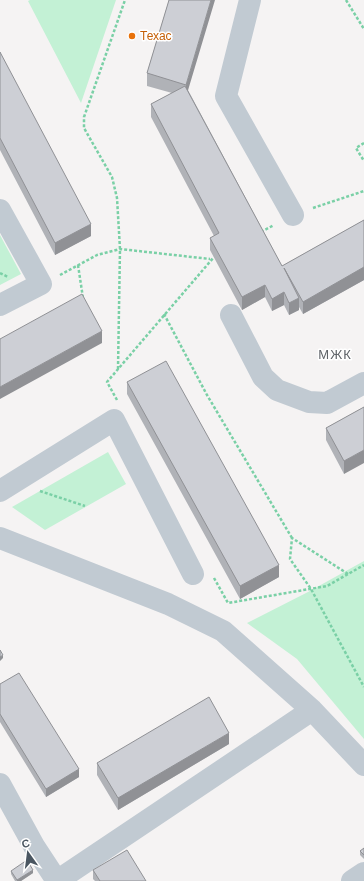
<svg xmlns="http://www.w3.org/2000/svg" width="364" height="881" font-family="Helvetica,sans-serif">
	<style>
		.green { fill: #c3f1d5 }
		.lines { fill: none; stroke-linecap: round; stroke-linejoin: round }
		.path { stroke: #7ad0a6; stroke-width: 2.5; stroke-dasharray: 3 2; stroke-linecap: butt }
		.minor { stroke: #c1cad2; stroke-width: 22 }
		.wall { fill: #b0b2b7 }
		.shaded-wall { fill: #909195 }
		.building { fill: #cdcfd5; stroke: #909195 }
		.food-dot { fill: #e8710a; stroke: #fff; stroke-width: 1.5 }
		.labels { text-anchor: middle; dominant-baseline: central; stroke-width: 3; stroke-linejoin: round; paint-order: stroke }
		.food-label { font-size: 12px; fill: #c56008; stroke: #fff; text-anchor: start }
		.neighbourhood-label { font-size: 13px; letter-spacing: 1px; fill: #5f6368; stroke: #fff }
	</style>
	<rect width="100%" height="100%" fill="#f5f3f3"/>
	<path class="green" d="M30 0H116L81 103 28 1Z
		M0 235 21 274 0 285Z
		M108 452 126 484 45 530 12 507Z
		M364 561V739L297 659 247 623 308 592Z"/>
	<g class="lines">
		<path class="path" d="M346 0 364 29
			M364 143 356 148 364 161
			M313 208 364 191
			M261 232 274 225
			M78 265 83 298 81 299
			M0 273 8 277
			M60 275 97 255 120 249 210 259
			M164 314 207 395 292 538
			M118 369 120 249 117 198 112 177 84 128V117L125 0
			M117 400 107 382 214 257
			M40 491 85 506
			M348 574 292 538 290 559 311 589 364 687
			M214 578 228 603 327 586 364 565"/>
		<path class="minor" d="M250 0 226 96 293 215
			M0 210 41 284 0 305
			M231 315 263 377 277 390 309 402 327 403 364 383
			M0 491 114 420 193 574
			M0 538 168 604 223 631 312 710 364 765
			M0 784 34 846 57 881 312 710
			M352 881 364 873"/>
	</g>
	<path class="wall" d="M169 0 188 90 282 266 364 220V280L303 314 299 307V310L289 315 284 305 272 311 265 297 242 310 210 250V238L214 236 151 117V104L172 93 147 86V73Z
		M0 52 91 236 55 255 0 150Z
		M127 382 279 577 240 599 127 394Z
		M364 407 344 474 326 440V428Z
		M0 684 79 777 46 797 0 722Z
		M229 744 118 810 97 775V763Z
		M364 848V859L360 855V851Z
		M93 870 146 881H95L93 879Z
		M11 871 33 873 21 881H15L11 874Z"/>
	<path class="shaded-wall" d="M211 0H215L186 97V85Z
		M91 224V236L55 255V243Z
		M364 267V280L303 314V302Z
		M265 285V297L242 310V297Z
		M284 292V305L272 311V299Z
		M299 298V310L289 315V303Z
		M102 331V343L0 399V387Z
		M364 450V463L344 474V461Z
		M279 565V577L240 599V586Z
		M3 655V658L0 661V657Z
		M229 733V744L118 810V798Z
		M79 769V777L46 797V789Z
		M33 870V873L21 881H17V880Z"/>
	<path class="building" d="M169 0H211L186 85 147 73Z
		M0 52 91 224 55 243 0 138Z
		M185 86 282 266 364 220V267L303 302 284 268 299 298 289 303 284 292 272 299 265 285 242 297 210 238 219 233 151 104Z
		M82 294 102 331 0 387V339Z
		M166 361 279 565 240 586 127 382Z
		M364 407V450L344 461 326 428Z
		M0 650 3 655 0 657Z
		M19 673 79 769 46 789 0 714V684Z
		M209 697 229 733 118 798 97 763Z
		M364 848V855L360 851Z
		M127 850 146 881H100L93 870Z
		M27 860 33 870 17 880 11 871Z"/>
	<circle class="food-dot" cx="132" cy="36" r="4"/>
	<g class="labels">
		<g class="food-label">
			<text x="140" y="36">Техас</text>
		</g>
		<g class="neighbourhood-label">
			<text x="335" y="354">МЖК</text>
		</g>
	</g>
	<g transform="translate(28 853) rotate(346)" stroke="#ffffff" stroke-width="3" paint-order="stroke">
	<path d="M0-3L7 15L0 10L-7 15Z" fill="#4a5661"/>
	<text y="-6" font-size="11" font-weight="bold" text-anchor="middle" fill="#4a5661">С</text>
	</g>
</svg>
